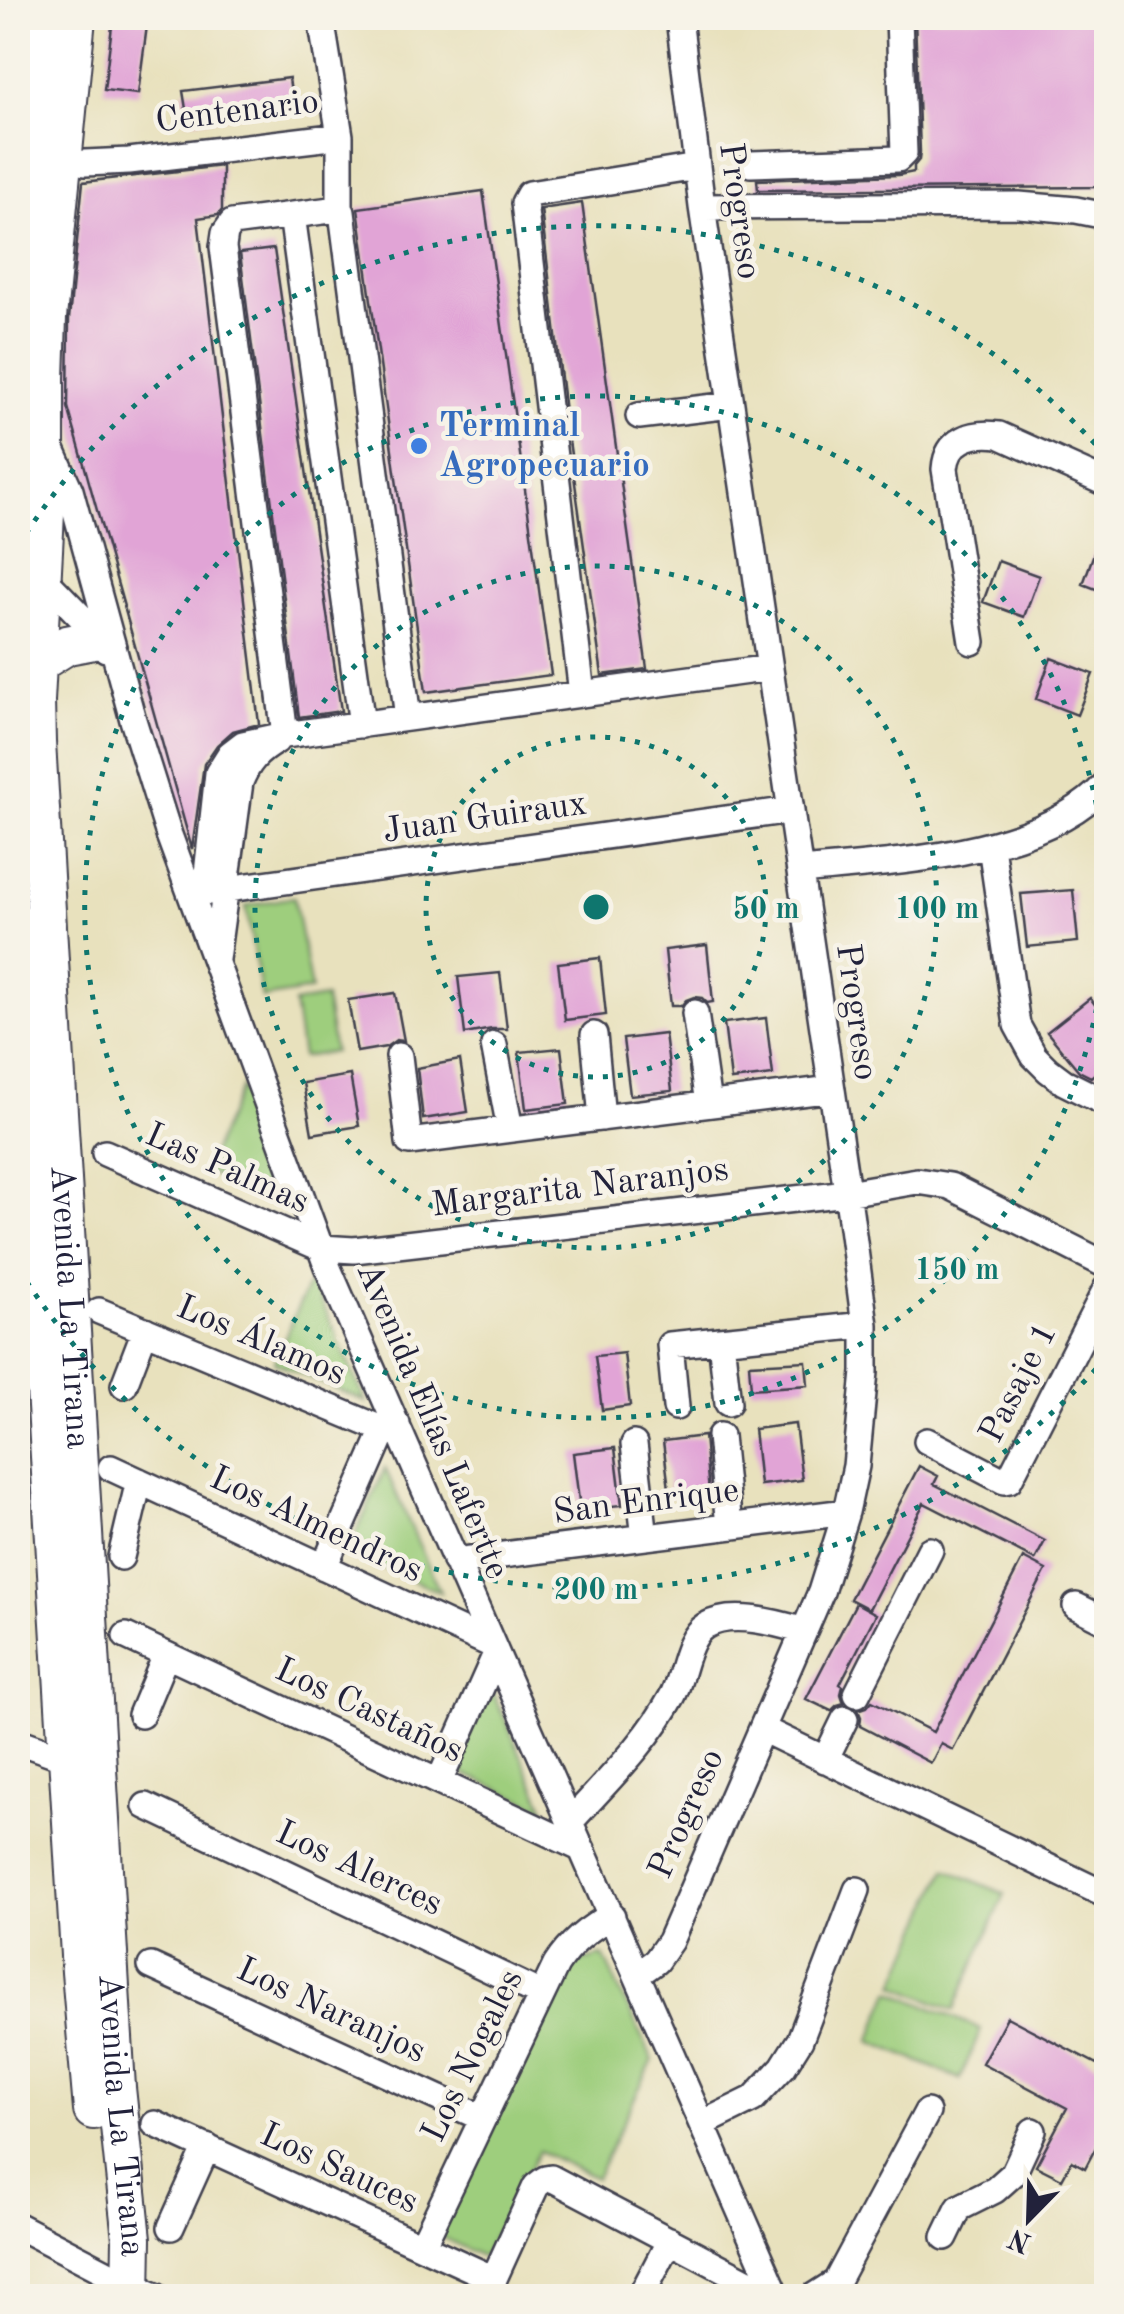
<svg xmlns="http://www.w3.org/2000/svg" width="1124" height="2314" font-family="'Old Standard TT',serif">
	<style>
		.green { fill: #9ece7d; stroke: #60785c; stroke-width: 2.5 }
		.building { fill: #e1a4d6 }
		.lines { fill: none; stroke-linecap: round; stroke-linejoin: round }
		.minor-casing { stroke: #403f4e; stroke-width: 30 }
		.highway-casing { stroke: #403f4e; stroke-width: 42 }
		.path { stroke: #403f4e; stroke-width: 4; stroke-dasharray: 8 8; stroke-linecap: butt }
		.minor { stroke: #fff; stroke-width: 25 }
		.highway { stroke: #fff; stroke-width: 38 }
		.ring { fill: none; stroke: #0f766e; stroke-width: 5; stroke-dasharray: 5 10 }
		.shop-dot { fill: #3f7fe0; stroke: #f7f3e8; stroke-width: 4 }
		.labels { text-anchor: middle; dominant-baseline: central; stroke-width: 9; stroke-linejoin: round; paint-order: stroke }
		.street-label { font-size: 35px; fill: #22223b; stroke: #f7f3e8 }
		.shop-label { font-size: 35px; font-weight: bold; fill: #366cbe; stroke: #f7f3e8; text-anchor: start }
		.centre { fill: #0f766e; stroke: #f7f3e8; stroke-width: 5 }
		.ring-label { font-size: 30px; text-anchor: middle; font-weight: bold; fill: #0f766e; stroke: #f7f3e8; stroke-width: 9; stroke-linejoin: round; paint-order: stroke }
	</style>
	<rect width="100%" height="100%" fill="#f7f3e8"/>
	<filter id="ink" filterUnits="userSpaceOnUse"><feTurbulence type="fractalNoise" baseFrequency=".01" numOctaves="2"/><feDisplacementMap in="SourceGraphic" scale="20" xChannelSelector="R" yChannelSelector="G"/><feConvolveMatrix kernelMatrix="1 2 1 2 8 2 1 2 1" color-interpolation-filters="sRGB"/></filter>
	<filter id="wash" filterUnits="userSpaceOnUse"><feTurbulence type="fractalNoise" baseFrequency=".0048" numOctaves="4" result="noise"/><feDisplacementMap in="SourceGraphic" scale="40" xChannelSelector="R" yChannelSelector="G"/><feGaussianBlur stdDeviation="2.25" result="paint"/><feColorMatrix in="noise" values="0 0 0 0 0 0 0 0 0 0 0 0 0 0 0 0 0 1.4 0 .05"/><feComposite in="paint" operator="in"/></filter>
	<g filter="url(#wash)">
		<rect width="100%" height="100%" fill="#e8e1bd"/>
		<path class="green" d="M294 897 311 990 262 998 246 906Z
			M325 998 334 1052 302 1057 294 1003Z
			M241 1087 296 1211 204 1171Z
			M311 1278 366 1402 274 1362Z
			M385 1468 440 1592 348 1552Z
			M490 1686 545 1809 453 1769Z
			M946 1869 1005 1894 954 2010 895 1985Z
			M603 1956 653 2060 596 2178 539 2151 483 2257 438 2235 572 1963Z
			M891 1991 981 2029 960 2079 870 2041Z"/>
		<g id="blocks">
			<path class="building" d="M113 18H148L138 94 104 90Z
				M915 18H1106V177L1102 187 758 190 757 180 899 175 914 172V166L919 160 920 152Z
				M289 78 293 108 188 121 183 91Z
				M222 166V210L218 215 198 218 259 724 233 731 217 745 204 764 192 849 68 407 69 319 83 182Z
				M483 191 551 675 426 692 358 208Z
				M582 203 647 669 602 675 565 412 541 209Z
				M274 249 341 711 299 717 240 253Z
				M1104 525H1106V593L1083 584Z
				M998 561 1039 576 1024 617 983 602Z
				M1051 658 1093 674 1077 715 1036 699Z
				M1073 890 1078 942 1027 947 1021 894Z
				M707 945 713 1002 707 1003 702 998 694 997 686 1000 681 1006H671L665 950Z
				M600 958 606 1015 565 1020 558 963Z
				M500 973 507 1029H492L465 1034 458 977Z
				M395 993 404 1041 396 1040 386 1047 357 1052 348 1000Z
				M1090 998 1106 1019V1064L1091 1077 1079 1071 1047 1032Z
				M766 1018 773 1075 731 1080 724 1023Z
				M665 1034 672 1091 630 1095 623 1039Z
				M561 1048 568 1104 526 1109 519 1052Z
				M460 1060 468 1112 423 1119 417 1068Z
				M350 1075 359 1126 312 1134 303 1083Z
				M624 1353 630 1406 602 1410 595 1356Z
				M806 1361 808 1385 751 1389 749 1364Z
				M795 1424 802 1480 760 1485 754 1429Z
				M704 1436 709 1493 670 1497 663 1441Z
				M615 1448 622 1505 580 1509 573 1453Z
				M919 1466 938 1476 934 1484 1045 1541 1035 1560 924 1503 869 1609 850 1599Z
				M1023 1558 1046 1570 953 1750 941 1744 931 1763 860 1726 861 1717 858 1710 867 1707 872 1701 933 1732Z
				M856 1603 876 1614 840 1684 843 1686 841 1694 844 1703 837 1705 831 1711 806 1699Z
				M1007 2017 1106 2069V2128L1085 2168 1072 2161 1062 2179 1036 2166 1067 2108 982 2063Z"/>
		</g>
	</g>
	<g filter="url(#ink)">
		<use href="#blocks" fill-opacity="0" stroke="#403f4e" stroke-width="2.5"/>
		<g class="lines">
			<g class="minor-casing">
				<path id="minor" d="M321 18 340 136V210
					M85 163 129 161 340 136
					M751 164 898 159 904 153 899 18
					M702 207 1019 205 1076 210 1106 216
					M292 215 362 725
					M639 416 731 405
					M18 418 45 434 70 490 133 720 169 835 327 1266 777 2296
					M18 552 85 621 106 649
					M972 642 945 469C947 439 972 432 999 435L1106 483
					M582 694 524 203 529 194 697 167
					M285 735 223 247 225 233 232 223 338 209 342 212 408 718
					M991 846 1017 1025 1034 1056 1048 1070 1064 1082 1106 1103
					M800 871C893 862 1040 856 1106 784
					M205 892 218 773 230 754 243 744 285 735 770 668
					M192 894 791 810
					M216 959 240 782C248 762 257 752 276 741
					M695 1013 708 1104
					M594 1035 602 1118
					M494 1045 510 1129
					M399 1056 409 1142 832 1089
					M105 1153 321 1248 354 1250 847 1193 917 1181 950 1186 1106 1265
					M99 1311 384 1430 397 1424
					M721 1340 728 1403
					M124 1385 145 1330
					M676 1407 670 1345 865 1325
					M720 1436 729 1526
					M927 1441 1004 1481 1009 1480 1106 1289
					M634 1444 645 1537
					M111 1468 490 1644
					M121 1557 139 1481
					M455 1561 846 1512
					M324 1567 384 1430
					M1076 1606 1106 1621
					M126 1636 582 1849
					M857 1694 930 1550
					M141 1715 166 1655
					M762 1729 1106 1895
					M18 1741 68 1759 79 1758
					M825 1760 845 1719
					M439 1782 495 1656
					M146 1806 541 1994
					M570 1822C606 1782 647 1743 673 1695 683 1675 686 1638 705 1626 731 1610 777 1623 804 1631
					M151 1966 482 2118
					M638 1974 656 1961 670 1941 821 1592 846 1512 856 1466 865 1372V1325L850 1212 702 207 679 18
					M155 2124 494 2279
					M702 2124 753 2099 783 2067 800 2040 857 1890
					M18 2226 108 2273
					M171 2227 207 2147
					M945 2237 959 2208 995 2190 1013 2174 1033 2131
					M422 2246 556 1965C570 1943 588 1928 612 1916
					M132 2286 156 2296
					M486 2296 536 2186 545 2179 551 2178 752 2284 772 2296
					M641 2296 670 2240
					M814 2296 836 2282 927 2112"/>
			</g>
			<g class="highway-casing">
				<g id="highway">
					<path id="s1" d="M76 18 47 318 45 378V513L35 701 36 742 116 2088 132 2239 131 2296"/>
					<path d="M18 303 48 18"/>
					<path d="M38 663 67 645 99 639"/>
					<path d="M18 924 81 1972 93 2110"/>
				</g>
			</g>
			<path class="path" d="M1097 823 1106 885"/>
			<use href="#minor" class="minor"/>
			<use href="#highway" class="highway"/>
		</g>
	</g>
	<g class="ring">
		<circle cx="596" cy="907" r="170"/>
		<circle cx="596" cy="907" r="341"/>
		<path d="M1106 934A511 511 0 1 1 1106 880"/>
		<path d="M1106 1358A681 681 0 0 1 18 1268M18 546A681 681 0 0 1 1106 456"/>
	</g>
	<circle class="shop-dot" cx="419" cy="446" r="10"/>
	<g class="labels">
		<g class="street-label">
			<text transform="translate(237 112) rotate(-7)">Centenario</text>
			<text transform="translate(739 211) rotate(82)">Progreso</text>
			<text transform="translate(485 818) rotate(-8)">Juan Guiraux</text>
			<text transform="translate(856 1012) rotate(82)">Progreso</text>
			<text transform="translate(227 1169) rotate(24)">Las Palmas</text>
			<text transform="translate(580 1188) rotate(-7)">Margarita Naranjos</text>
			<text stroke="none"><textPath href="#s1" startOffset="1292">Avenida La Tirana</textPath></text>
			<text transform="translate(261 1341) rotate(23)">Los Álamos</text>
			<text transform="translate(1019 1383) rotate(-63)">Pasaje 1</text>
			<text transform="translate(432 1421) rotate(67)">Avenida Elías Lafertte</text>
			<text transform="translate(646 1502) rotate(-7)">San Enrique</text>
			<text transform="translate(316 1525) rotate(25)">Los Almendros</text>
			<text transform="translate(369 1711) rotate(25)">Los Castaños</text>
			<text transform="translate(687 1814) rotate(-66)">Progreso</text>
			<text transform="translate(359 1869) rotate(25)">Los Alerces</text>
			<text transform="translate(331 2011) rotate(25)">Los Naranjos</text>
			<text transform="translate(473 2056) rotate(-64)">Los Nogales</text>
			<text stroke="none"><textPath href="#s1" startOffset="2102">Avenida La Tirana</textPath></text>
			<text transform="translate(339 2169) rotate(25)">Los Sauces</text>
		</g>
		<g class="shop-label">
			<text x="439" y="426">Terminal<tspan x="439" dy="40">Agropecuario</tspan></text>
		</g>
	</g>
	<circle cx="596" cy="907" r="15" class="centre"/>
	<g class="ring-label">
		<text x="766" y="918">50 m</text>
		<text x="937" y="918">100 m</text>
		<text x="957" y="1279">150 m</text>
		<text x="596" y="1599">200 m</text>
	</g>
	<rect width="1124" height="2314" fill="none" stroke="#f7f3e8" stroke-width="60"/>
	<g transform="translate(1029 2219) rotate(203)" stroke="#f7f3e8" stroke-width="8" paint-order="stroke">
	<path d="M0-8L18 38L0 25L-18 38Z" fill="#22223b"/>
	<text y="-15" font-size="28" font-weight="bold" text-anchor="middle" fill="#22223b">N</text>
	</g>
</svg>
